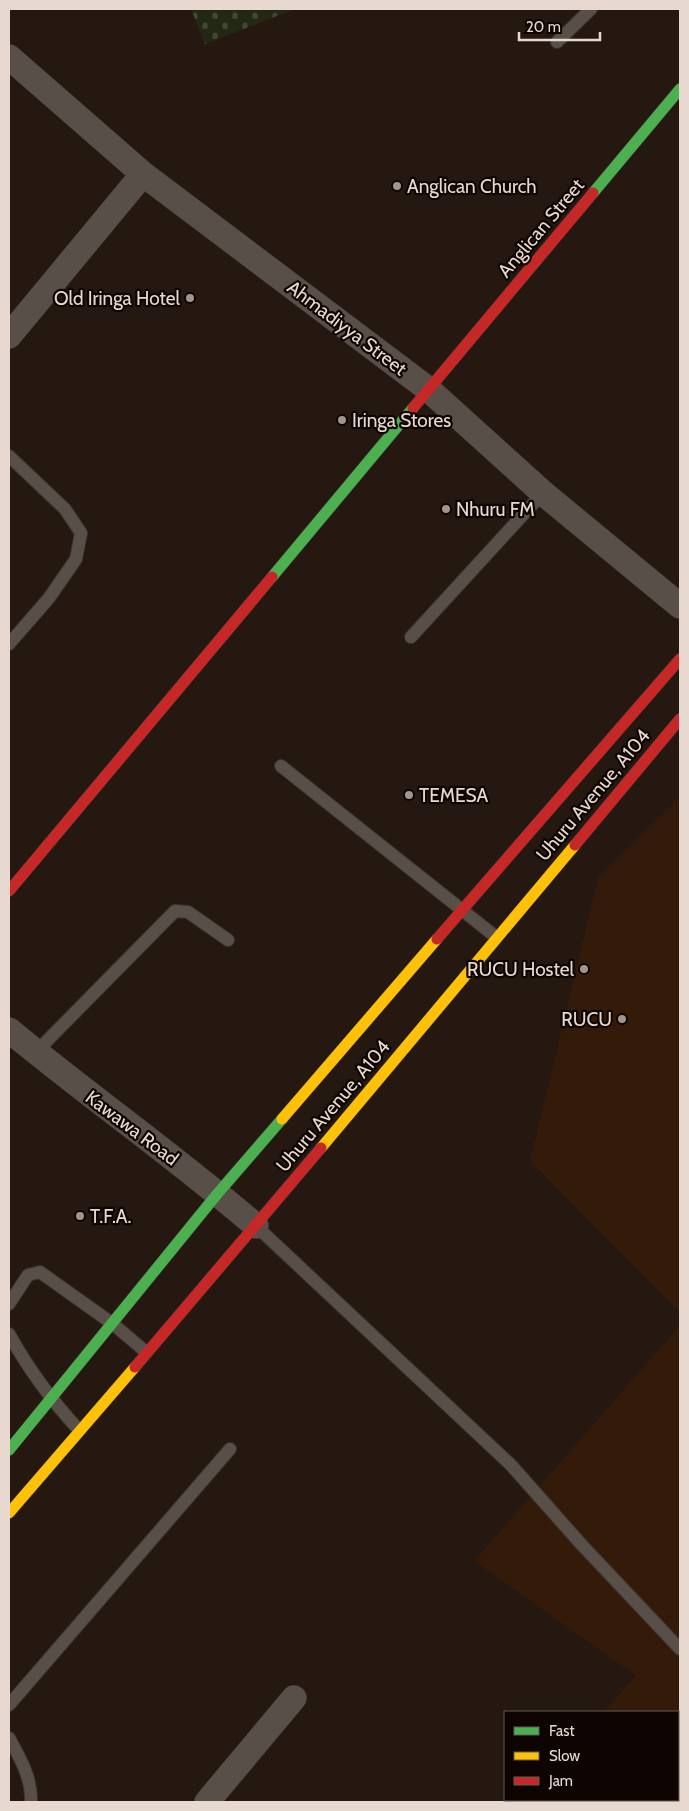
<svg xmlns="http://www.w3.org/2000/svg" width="689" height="1811" font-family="Cabin,sans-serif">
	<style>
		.built { fill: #331a09 }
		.cemetery { fill: url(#cemetery-stones) }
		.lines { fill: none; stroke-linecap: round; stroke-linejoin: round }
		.lane-casing { stroke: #3d332e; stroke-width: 14 }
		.street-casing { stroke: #3d332e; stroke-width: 26 }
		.fast-casing { stroke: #3d332e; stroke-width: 12 }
		.slow-casing { stroke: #3d332e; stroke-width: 12 }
		.jam-casing { stroke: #3d332e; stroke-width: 12 }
		.lane { stroke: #594f49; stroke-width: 12 }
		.street { stroke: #594f49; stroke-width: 25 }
		.fast { stroke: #4caf50; stroke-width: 11 }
		.slow { stroke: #ffc107; stroke-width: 11 }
		.jam { stroke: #c62828; stroke-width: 11 }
		.poi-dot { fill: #a3958d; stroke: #0e0502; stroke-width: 2 }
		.labels { text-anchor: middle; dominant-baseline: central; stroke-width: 4.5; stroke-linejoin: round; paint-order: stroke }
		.poi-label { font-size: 19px; fill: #e8d9d0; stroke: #0e0502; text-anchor: start }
		.street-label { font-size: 19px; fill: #e8d9d0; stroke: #0e0502 }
	</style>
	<defs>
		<pattern id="cemetery-stones" width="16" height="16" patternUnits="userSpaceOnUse" patternTransform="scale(1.25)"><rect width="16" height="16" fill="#232814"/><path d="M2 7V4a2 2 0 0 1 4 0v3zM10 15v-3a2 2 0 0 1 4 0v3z" fill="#434735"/></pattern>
	</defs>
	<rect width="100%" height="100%" fill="#241811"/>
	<path class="built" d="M680 797V1313L530 1161 598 878Z
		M680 1325V1802H521L524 1800H678V1712H603L636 1676 474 1561Z"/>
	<path class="cemetery" d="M191 9H295L205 44Z"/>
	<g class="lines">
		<g class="lane-casing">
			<path id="lane" d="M557 42 591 9
				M9 456 65 509 81 533 76 559 49 598 9 644
				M411 637 543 493
				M281 766 496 937
				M36 1052 175 911 188 912 228 940
				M256 1226 511 1465 581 1544 680 1649
				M9 1304 28 1275 40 1272 113 1324 146 1352
				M9 1334C29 1370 51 1400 79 1430
				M9 1705 230 1449
				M9 1738C20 1758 32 1778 31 1802"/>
		</g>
		<g class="street-casing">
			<path id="street" d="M9 57 143 174 428 389 543 493 680 606
				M9 336 143 174
				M9 1030C90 1097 176 1157 256 1226
				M207 1802 294 1698"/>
		</g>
		<g class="fast-casing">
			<path id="fast" d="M593 193 680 89
				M272 577 413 408
				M9 1450 218 1193 282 1119"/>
		</g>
		<g class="slow-casing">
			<path id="slow" d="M282 1119 437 939
				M321 1148 575 845
				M9 1513 135 1367"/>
		</g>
		<g class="jam-casing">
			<path id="jam" d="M413 408 593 193
				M575 845 680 719
				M9 891 272 577
				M437 939 680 659
				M135 1367 321 1148"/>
		</g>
		<use href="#lane" class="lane"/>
		<use href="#street" class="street"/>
		<use href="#fast" class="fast"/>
		<use href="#slow" class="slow"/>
		<use href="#jam" class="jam"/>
	</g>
	<g class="poi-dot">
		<circle cx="397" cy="186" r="5"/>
		<circle cx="190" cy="298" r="5"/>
		<circle cx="342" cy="420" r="5"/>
		<circle cx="446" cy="509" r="5"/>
		<circle cx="409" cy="795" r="5"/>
		<circle cx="584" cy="969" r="5"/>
		<circle cx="622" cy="1019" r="5"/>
		<circle cx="80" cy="1216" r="5"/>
	</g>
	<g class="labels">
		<g class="poi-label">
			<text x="407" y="186">Anglican Church</text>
			<text x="180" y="298" text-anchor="end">Old Iringa Hotel</text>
			<text x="352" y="420">Iringa Stores</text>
			<text x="456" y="509">Nhuru FM</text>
			<text x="419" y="795">TEMESA</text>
			<text x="574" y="969" text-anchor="end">RUCU Hostel</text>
			<text x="612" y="1019" text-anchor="end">RUCU</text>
			<text x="90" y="1216">T.F.A.</text>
		</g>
		<g class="street-label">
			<text transform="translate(541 228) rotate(-50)">Anglican Street</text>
			<text transform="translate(347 328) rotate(37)">Ahmadiyya Street</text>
			<text transform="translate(593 795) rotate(-50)">Uhuru Avenue, A104</text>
			<text transform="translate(333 1106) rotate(-50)">Uhuru Avenue, A104</text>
			<text transform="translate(132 1128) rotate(37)">Kawawa Road</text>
		</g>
	</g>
	<rect width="689" height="1811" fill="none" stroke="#e8d9d0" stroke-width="20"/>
	<rect x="504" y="1711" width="175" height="90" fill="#0e0502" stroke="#655a54"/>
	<rect x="514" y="1727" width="25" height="8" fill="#4caf50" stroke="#655a54"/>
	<text x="549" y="1736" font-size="15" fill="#e8d9d0">Fast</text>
	<rect x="514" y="1752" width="25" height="8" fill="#ffc107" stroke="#655a54"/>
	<text x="549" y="1761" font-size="15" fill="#e8d9d0">Slow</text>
	<rect x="514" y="1777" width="25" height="8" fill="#c62828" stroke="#655a54"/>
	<text x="549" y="1786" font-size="15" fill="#e8d9d0">Jam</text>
	<path d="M519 32v8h81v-8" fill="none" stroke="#e8d9d0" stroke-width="2.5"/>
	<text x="526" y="32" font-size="15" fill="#e8d9d0" stroke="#0e0502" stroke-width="4" paint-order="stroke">20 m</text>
</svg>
